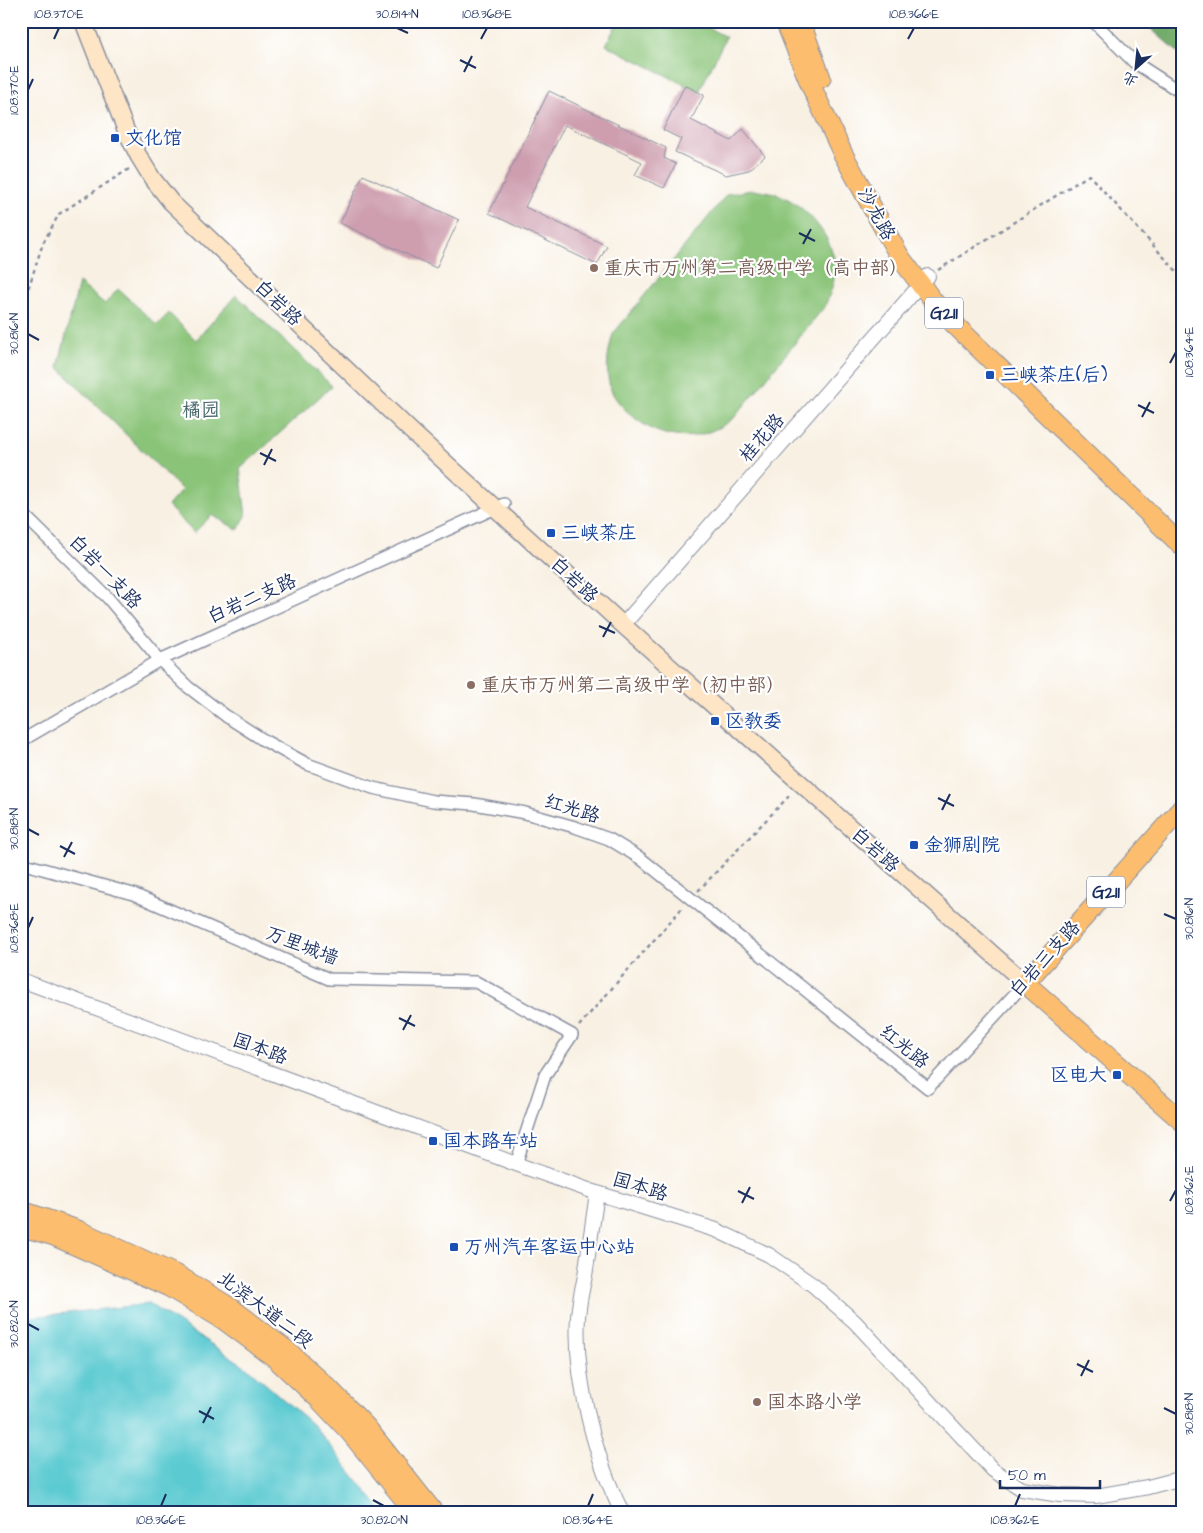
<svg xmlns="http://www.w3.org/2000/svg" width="1203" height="1533" font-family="'Architects Daughter','LXGW WenKai TC',sans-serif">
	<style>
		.green { fill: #8ac478; stroke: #527a6b }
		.forest { fill: #6faa68; stroke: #456c63 }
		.water { fill: #5ccad1; stroke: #3c7c98 }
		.building { fill: #ce9eaf }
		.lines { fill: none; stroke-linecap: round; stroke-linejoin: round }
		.minor-casing { stroke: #8a90a0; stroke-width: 14 }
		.tertiary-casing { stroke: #8a90a0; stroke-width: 16 }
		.secondary-casing { stroke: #8a90a0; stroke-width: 19 }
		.primary-casing { stroke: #8a90a0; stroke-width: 20 }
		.trunk-casing { stroke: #8a90a0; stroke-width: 21 }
		.path { stroke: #8a90a0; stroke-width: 2.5; stroke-dasharray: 4 4; stroke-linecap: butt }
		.minor { stroke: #fff; stroke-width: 11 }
		.tertiary { stroke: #fff; stroke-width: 14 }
		.secondary { stroke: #fee5c5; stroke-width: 16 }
		.primary { stroke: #fcbd6e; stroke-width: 18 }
		.trunk { stroke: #fcbd6e; stroke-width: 19 }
		.ticks { fill: none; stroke: #1b2f5e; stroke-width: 2 }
		.transit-dot { fill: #1a4fb4; stroke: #fff; stroke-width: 2 }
		.education-dot { fill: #8d6e63; stroke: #fff; stroke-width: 2 }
		.labels { text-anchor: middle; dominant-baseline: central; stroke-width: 4.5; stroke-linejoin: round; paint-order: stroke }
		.shield { fill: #fff; stroke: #5f6d8e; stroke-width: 1 }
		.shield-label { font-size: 18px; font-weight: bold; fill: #1b2f5e }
		.transit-label { font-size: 19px; fill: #164399; stroke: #fff; text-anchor: start }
		.street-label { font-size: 19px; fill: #1b2f5e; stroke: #fff }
		.education-label { font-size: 19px; fill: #785e54; stroke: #fff; text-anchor: start }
		.park-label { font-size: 19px; fill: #426367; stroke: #fff }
		.neatline { fill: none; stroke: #1b2f5e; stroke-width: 2 }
		.ticks-label { font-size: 12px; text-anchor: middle; fill: #1b2f5e }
	</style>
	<rect width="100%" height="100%" fill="#fff"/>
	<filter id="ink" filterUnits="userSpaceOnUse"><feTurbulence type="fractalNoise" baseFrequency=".02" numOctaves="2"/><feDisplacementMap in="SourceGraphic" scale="10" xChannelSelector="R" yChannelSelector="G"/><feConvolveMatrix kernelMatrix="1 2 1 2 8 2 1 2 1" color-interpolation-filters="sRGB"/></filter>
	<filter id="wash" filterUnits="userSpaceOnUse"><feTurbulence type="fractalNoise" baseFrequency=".0096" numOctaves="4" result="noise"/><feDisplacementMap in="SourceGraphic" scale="20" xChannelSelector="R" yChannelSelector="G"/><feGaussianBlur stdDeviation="1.12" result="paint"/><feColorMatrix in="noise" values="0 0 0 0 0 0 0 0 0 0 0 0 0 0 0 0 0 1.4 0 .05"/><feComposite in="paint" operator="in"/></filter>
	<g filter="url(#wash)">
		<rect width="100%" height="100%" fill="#f8f0e2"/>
		<path class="green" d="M618 21H695L726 37 699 92 606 45Z
			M752 190C759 191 768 191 775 193 804 203 835 237 835 269 835 282 830 294 825 306L734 418C699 444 663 443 630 414 622 407 613 397 610 387 605 369 608 351 613 334L727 194Z
			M79 283 105 304 118 289 157 325 169 313 196 340 236 295 332 386 240 469 246 516 238 530 212 515 194 533 168 506 182 490 58 367Z"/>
		<path class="forest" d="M1142 21H1182V56Z"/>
		<path class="water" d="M149 1304 245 1366 314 1426 383 1512H21V1318Z"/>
		<g id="blocks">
			<path class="building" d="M685 85 704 95 691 120 731 141 743 129 765 156 749 170 726 175 675 152 681 139 663 130Z
				M549 91 666 148 664 158 676 164 664 188 635 175 642 162 565 125 525 207 607 246 597 265 489 213Z
				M363 175 459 220 436 268 340 223Z"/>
		</g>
	</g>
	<g filter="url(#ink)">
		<use href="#blocks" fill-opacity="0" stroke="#8a90a0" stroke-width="1"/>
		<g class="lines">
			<g class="minor-casing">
				<path id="minor" d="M1093 21 1134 62 1182 93
					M21 512 108 598 160 660 188 687 226 716 265 741 307 764 373 788 433 801 474 804 525 813 575 827 609 839 640 858 928 1088 1025 983
					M21 741 160 660 504 504
					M21 863 133 894 329 979 476 982 572 1035 545 1075 516 1164"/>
			</g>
			<g class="tertiary-casing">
				<path id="tertiary" d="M623 625 928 276
					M21 980 516 1164 597 1193 716 1230 769 1255 813 1285 855 1322 993 1470 1022 1489 1060 1495 1096 1496 1148 1487 1182 1478
					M597 1193C593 1221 589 1248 585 1276 582 1289 579 1303 578 1317 574 1377 595 1459 622 1512"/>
			</g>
			<g class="secondary-casing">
				<path id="secondary" d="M83 21 127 133 138 155 152 178 171 202 411 431 623 625 1025 983"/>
			</g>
			<g class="primary-casing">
				<path id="primary" d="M21 1210 79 1230 178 1275 232 1308 287 1350 328 1387 366 1426 434 1512
					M21 1227 53 1236 168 1287 223 1320 273 1357 319 1400 350 1433 414 1512"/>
			</g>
			<g class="trunk-casing">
				<path id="trunk" d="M785 21 811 86 843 154 873 209 900 257 933 301 953 323 1182 546
					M800 21 821 78
					M1182 808 1025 983 1182 1121"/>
			</g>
			<path class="path" d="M938 270 1089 175 1182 277
				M21 311 43 243 59 214 129 169
				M698 891 791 794
				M579 1026 682 908"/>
			<use href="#minor" class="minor"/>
			<use href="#tertiary" class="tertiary"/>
			<use href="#secondary" class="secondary"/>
			<use href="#primary" class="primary"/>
			<use href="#trunk" class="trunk"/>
		</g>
	</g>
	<path class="ticks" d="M397 28 408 33M54 39 59 28M481 39 487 28M908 39 914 28M460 60 476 68M464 72 472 56M28 90 33 79M799 233 815 241M803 244 811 229M28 334 39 340M1170 363 1176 352M1138 405 1154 413M1142 417 1150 402M260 453 276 461M264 465 272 449M599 626 615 633M603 637 611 622M938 798 954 806M942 810 950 794M28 829 39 835M60 846 75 854M64 857 72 842M1164 914 1176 919M28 928 33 917M399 1018 415 1026M403 1030 411 1015M738 1191 754 1199M1170 1201 1176 1190M742 1203 750 1187M28 1324 39 1330M1077 1364 1093 1372M1081 1376 1089 1360M1164 1408 1176 1414M199 1411 214 1419M203 1423 211 1407M373 1500 384 1506M161 1506 166 1494M588 1506 593 1494M1015 1506 1020 1494"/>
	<g class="transit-dot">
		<rect x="110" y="133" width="10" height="10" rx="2.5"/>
		<rect x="985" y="370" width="10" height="10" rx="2.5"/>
		<rect x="546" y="528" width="10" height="10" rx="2.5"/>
		<rect x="710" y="716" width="10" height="10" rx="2.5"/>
		<rect x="909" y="840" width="10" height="10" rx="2.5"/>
		<rect x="1112" y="1070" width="10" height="10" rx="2.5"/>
		<rect x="428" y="1136" width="10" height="10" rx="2.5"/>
		<rect x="449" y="1242" width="10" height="10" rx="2.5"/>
	</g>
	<g class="education-dot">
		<circle cx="594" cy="268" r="5"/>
		<circle cx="471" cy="685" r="5"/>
		<circle cx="757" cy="1402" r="5"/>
	</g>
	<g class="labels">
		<g class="shield">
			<rect x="925" y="297.5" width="38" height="31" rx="4"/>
			<rect x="1087" y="876.5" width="38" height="31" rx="4"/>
		</g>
		<g class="shield-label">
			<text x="944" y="313">G211</text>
			<text x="1106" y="892">G211</text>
		</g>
		<g class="transit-label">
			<text x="125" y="138">文化馆</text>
			<text x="1000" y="375">三峡茶庄(后)</text>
			<text x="561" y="533">三峡茶庄</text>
			<text x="725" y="721">区教委</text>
			<text x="924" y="845">金狮剧院</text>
			<text x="1107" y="1075" text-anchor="end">区电大</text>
			<text x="443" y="1141">国本路车站</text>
			<text x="464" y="1247">万州汽车客运中心站</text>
		</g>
		<g class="street-label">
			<text transform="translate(876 214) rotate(61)">沙龙路</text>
			<text transform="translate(278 303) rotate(44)">白岩路</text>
			<text transform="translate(762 438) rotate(-49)">桂花路</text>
			<text transform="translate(105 572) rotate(46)">白岩一支路</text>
			<text transform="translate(574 580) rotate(43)">白岩路</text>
			<text transform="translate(252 599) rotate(-24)">白岩二支路</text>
			<text transform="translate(572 809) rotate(17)">红光路</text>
			<text transform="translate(875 850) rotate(42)">白岩路</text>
			<text transform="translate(302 946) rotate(21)">万里城墙</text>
			<text transform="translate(1045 959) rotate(-48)">白岩三支路</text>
			<text transform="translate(904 1047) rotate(39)">红光路</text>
			<text transform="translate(260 1049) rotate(20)">国本路</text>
			<text transform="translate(640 1187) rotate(17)">国本路</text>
			<text transform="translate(265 1310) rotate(37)">北滨大道二段</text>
		</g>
		<g class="education-label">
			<text x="604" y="268">重庆市万州第二高级中学（高中部）</text>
			<text x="481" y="685">重庆市万州第二高级中学（初中部）</text>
			<text x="767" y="1402">国本路小学</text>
		</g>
		<g class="park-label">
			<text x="201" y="410">橘园</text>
		</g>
	</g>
	<rect width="1203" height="1533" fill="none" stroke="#fff" stroke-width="55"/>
	<g transform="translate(1136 68) rotate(207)" stroke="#ffffff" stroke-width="4" paint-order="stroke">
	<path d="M0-4L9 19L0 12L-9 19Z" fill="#1b2f5e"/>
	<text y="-8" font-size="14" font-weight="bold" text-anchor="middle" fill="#1b2f5e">北</text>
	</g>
	<path d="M1000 1480v8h100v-8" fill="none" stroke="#1b2f5e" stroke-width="2.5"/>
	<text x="1008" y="1480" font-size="15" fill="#1b2f5e" stroke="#ffffff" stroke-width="4" paint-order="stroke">50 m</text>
	<rect x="28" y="28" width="1148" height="1478" class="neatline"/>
	<g class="ticks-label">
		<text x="59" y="18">108.370°E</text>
		<text x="397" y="18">30.814°N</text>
		<text x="487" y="18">108.368°E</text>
		<text x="914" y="18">108.366°E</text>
		<text transform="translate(14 90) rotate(-90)" y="4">108.370°E</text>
		<text transform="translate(14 334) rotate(-90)" y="4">30.816°N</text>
		<text transform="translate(1189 352) rotate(-90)" y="4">108.364°E</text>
		<text transform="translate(14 829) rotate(-90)" y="4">30.818°N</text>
		<text transform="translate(1189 919) rotate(-90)" y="4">30.816°N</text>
		<text transform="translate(14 928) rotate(-90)" y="4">108.368°E</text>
		<text transform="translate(1189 1190) rotate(-90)" y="4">108.362°E</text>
		<text transform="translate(14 1324) rotate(-90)" y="4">30.820°N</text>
		<text transform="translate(1189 1414) rotate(-90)" y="4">30.818°N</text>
		<text x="161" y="1524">108.366°E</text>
		<text x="384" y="1524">30.820°N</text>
		<text x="588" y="1524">108.364°E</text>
		<text x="1015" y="1524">108.362°E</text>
	</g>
</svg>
